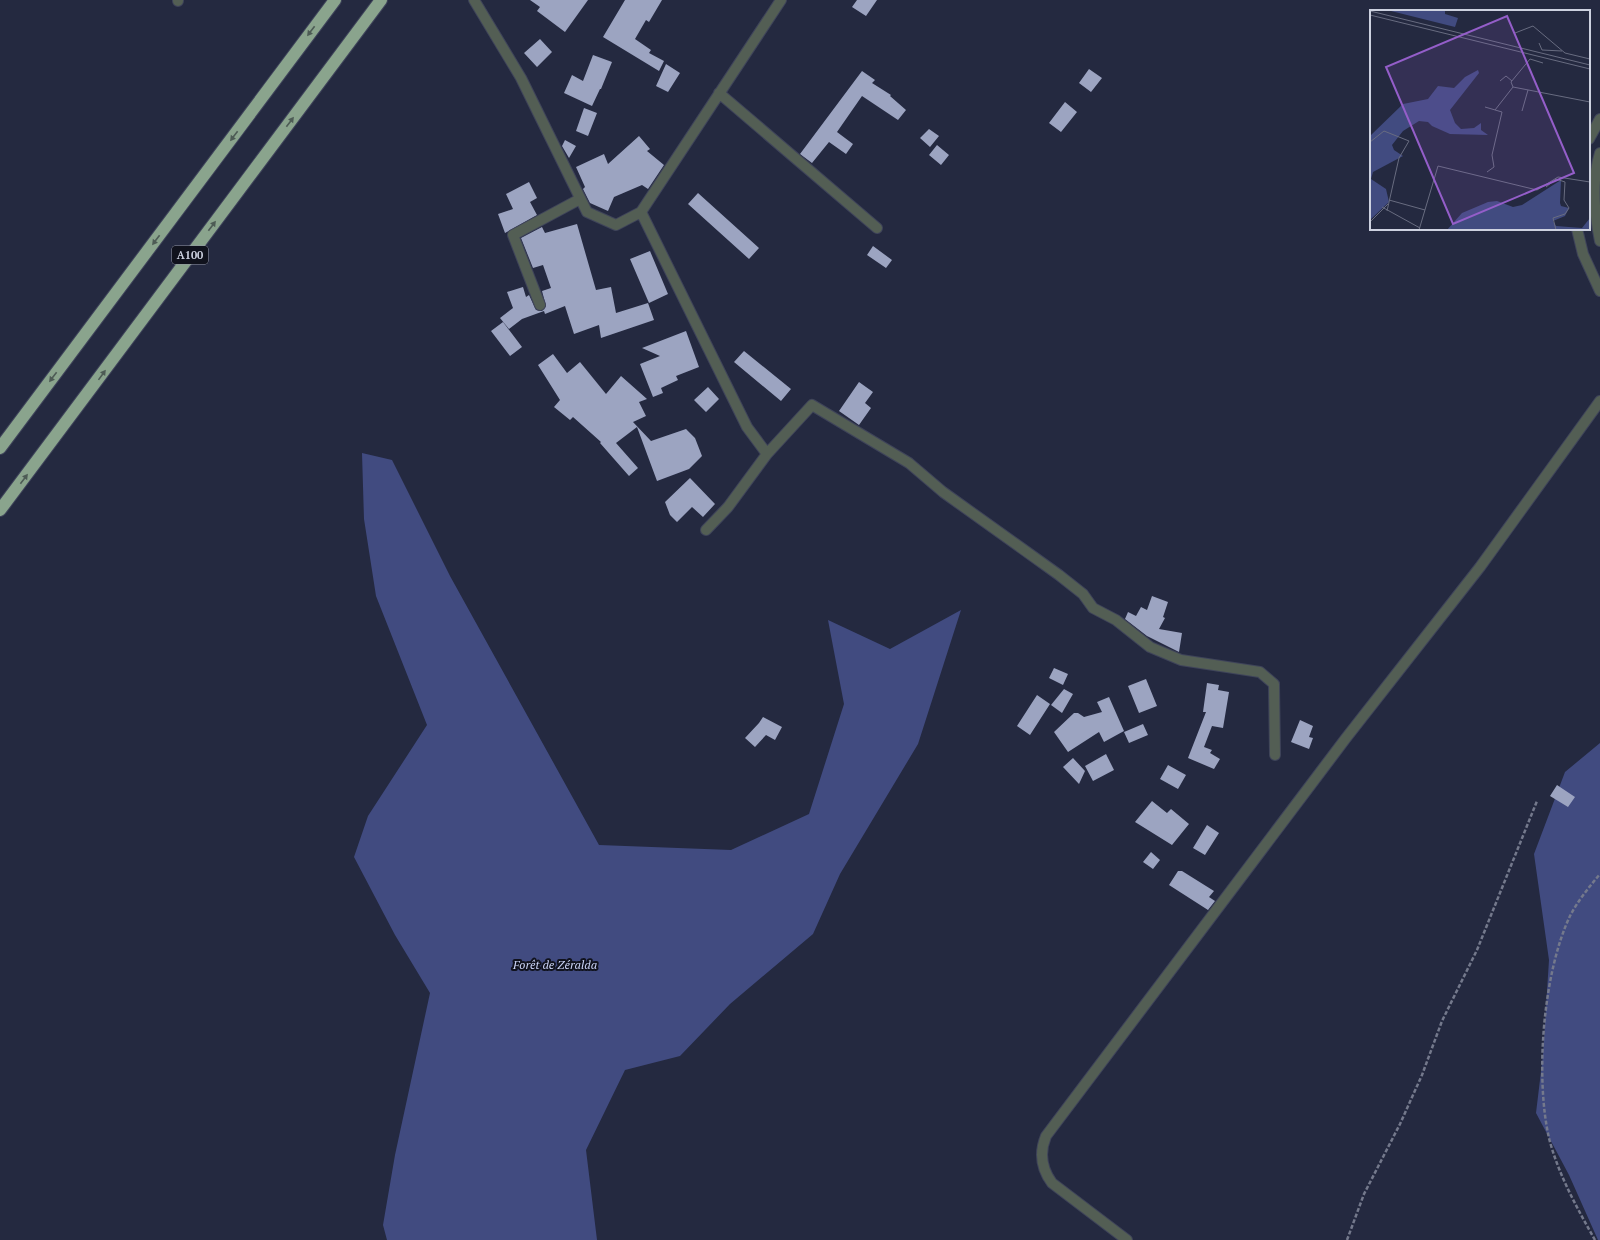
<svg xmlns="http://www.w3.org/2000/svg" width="1600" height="1240" font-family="'PT Serif',serif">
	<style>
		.green { fill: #414b80 }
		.building { fill: #9ca4c1 }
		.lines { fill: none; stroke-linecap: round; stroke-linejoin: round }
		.minor-casing { stroke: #3f445a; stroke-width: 12 }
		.highway-casing { stroke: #3f445a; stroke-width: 14 }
		.path { stroke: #74798c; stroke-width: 2.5; stroke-dasharray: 4 2; stroke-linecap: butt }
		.minor { stroke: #535e54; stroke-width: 10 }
		.highway { stroke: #8aa48d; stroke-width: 12 }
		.oneway { fill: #4d5b55 }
		.labels { text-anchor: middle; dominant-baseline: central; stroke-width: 4; stroke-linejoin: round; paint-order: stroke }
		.shield { fill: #10121d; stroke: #9498a6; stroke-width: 1 }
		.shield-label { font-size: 11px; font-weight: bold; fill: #cdd1e0 }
		.park-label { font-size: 12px; font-style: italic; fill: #cad3f5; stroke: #10121d }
		.inset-road { fill: none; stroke: #686c80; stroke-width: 1 }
		.view { fill: #945ec9; fill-opacity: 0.15; stroke: #945ec9; stroke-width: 2 }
		.inset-edge { fill: none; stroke: #cdd1e0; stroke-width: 2 }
	</style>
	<rect width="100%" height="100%" fill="#242940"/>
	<path class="green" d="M362 453 392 460 450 576 599 845 731 850 809 814 844 704 828 620 890 649 961 610 918 744 840 874 813 934 730 1004 680 1056 625 1070 586 1150 597 1240H387L383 1225 395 1155 430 993 395 935 354 857 368 816 427 725 376 596 364 519Z
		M1600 743V1240H1598L1569 1175 1536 1113 1543 1055 1549 960 1534 854 1565 772Z"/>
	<path class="building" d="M530 0H588L565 32 537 11 540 7Z
		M625 0H662L649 22 646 20 635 39 651 50 649 53 664 61 659 71 603 37Z
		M857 0H877L866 16 852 7Z
		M540 39 552 52 537 67 524 53Z
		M593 55 612 62 601 89H600L592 106 564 93 572 75 583 81Z
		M666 64 680 73 668 92 656 86Z
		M1089 69 1102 78 1091 92 1079 83Z
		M862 71 875 80 872 83 891 95 890 96 906 110 898 120 862 96 837 132 853 144 846 154 829 142 812 163 800 154Z
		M1065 102 1077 112 1061 132 1049 123Z
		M584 108 597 113 588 136 576 131Z
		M929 129 939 136 930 147 920 138Z
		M639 136 650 149 647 151 664 165 648 189 642 185 614 197 608 211 590 203 583 189 585 187 576 167 604 154 608 164Z
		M565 140 576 146 569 158 562 146Z
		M937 145 949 155 941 165 929 155Z
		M529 182 537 198 530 202 537 215 505 233 498 214 513 209 506 194Z
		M698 193 759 248 749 259 688 204Z
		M577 224 596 290 611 287 616 313 648 303 654 320 601 338 599 325 574 334 565 306 545 314 544 311 522 319 509 329 500 318 513 308 507 292 523 287 526 297 529 295 536 310 542 311 546 306 542 291 551 288 543 265 533 268 521 238 542 227 545 233Z
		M873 246 892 260 886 268 867 255Z
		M650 251 668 294 649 303 630 259Z
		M503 322 522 347 510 356 491 331Z
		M686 331 699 367 676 376 678 380 661 388 663 393 653 397 640 364 660 356 642 348Z
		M744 351 791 389 781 401 734 362Z
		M553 354 567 373 580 362 606 394 621 376 647 399 639 402 646 416 633 422 651 441 686 429 695 438 702 456 689 469 657 481 637 427 616 443 638 468 629 476 600 443 601 442 573 417 570 420 554 407 560 400 538 365Z
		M859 382 873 392 865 403 871 408 859 425 839 411Z
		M708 387 719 399 706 412 694 400Z
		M690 478 715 504 703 517 692 507 677 522 670 515 665 502Z
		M1152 596 1168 602 1163 617 1165 618 1159 629 1182 633 1179 652 1147 636 1125 619 1128 612 1136 616 1141 607 1147 610Z
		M1054 668 1068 674 1063 685 1049 678Z
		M1146 679 1157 706 1139 713 1128 686Z
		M1207 683 1219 685 1218 690 1229 692 1223 728 1212 726 1204 747 1212 750 1210 753 1220 759 1214 769 1188 758 1206 712H1203Z
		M1064 689 1073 694 1062 713 1051 705Z
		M1037 695 1050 704 1030 735 1017 726Z
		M1109 697 1124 731 1104 742 1099 732 1068 752 1054 732 1074 713H1078L1084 717 1102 712 1097 702Z
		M763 717 782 727 775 740 766 735 755 747 745 738 759 723Z
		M1300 720 1313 726 1309 737 1313 738 1309 749 1291 742Z
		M1143 724 1148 735 1129 743 1124 732Z
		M1106 754 1114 770 1093 781 1085 766Z
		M1073 758 1085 771 1079 784 1063 767Z
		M1168 765 1186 775 1178 789 1160 779Z
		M1557 785 1575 797 1568 807 1550 796Z
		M1152 801 1167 813 1171 809 1189 824 1172 845 1135 822Z
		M1207 825 1219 833 1205 855 1193 848Z
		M1151 852 1160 860 1153 869 1143 862Z
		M1178 871H1182L1214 891 1209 897 1215 901 1208 910 1169 885Z"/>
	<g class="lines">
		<g class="minor-casing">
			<path id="minor" d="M178 0V1
				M474 0 521 78 587 212 616 225 641 212
				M719 93 877 228
				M1589 139 1600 119
				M1600 153C1591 182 1594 212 1600 241
				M1577 229 1583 254 1600 291
				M540 305 513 235 580 199
				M767 454 747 427 641 212 781 0
				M706 530 728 507 767 454 812 405 909 463 943 492 1059 575 1083 594 1093 608 1116 620 1150 647 1181 660 1260 672 1274 684 1275 755
				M1127 1240 1052 1183C1041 1168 1039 1153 1046 1136L1346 738 1480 567 1600 401"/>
		</g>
		<g class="highway-casing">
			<path id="highway" d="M0 448 335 0
				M0 510 381 0"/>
		</g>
		<path class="path" d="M1347 1240 1364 1194 1400 1124 1422 1075 1442 1021 1477 950 1537 801
			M1595 1240C1577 1208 1558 1174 1549 1138 1535 1077 1543 973 1570 916 1577 902 1589 887 1600 874"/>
		<use href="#minor" class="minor"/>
		<use href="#highway" class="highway"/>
	</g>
	<defs><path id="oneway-solid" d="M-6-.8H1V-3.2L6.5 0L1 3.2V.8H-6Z"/></defs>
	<g class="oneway">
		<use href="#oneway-solid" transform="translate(311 31) rotate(127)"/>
		<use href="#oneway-solid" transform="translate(290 122) rotate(-53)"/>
		<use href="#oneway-solid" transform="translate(234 136) rotate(127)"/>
		<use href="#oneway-solid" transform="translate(212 226) rotate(-53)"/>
		<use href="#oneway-solid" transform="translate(156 240) rotate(127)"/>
		<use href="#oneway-solid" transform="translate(102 375) rotate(-54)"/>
		<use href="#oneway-solid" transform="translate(53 377) rotate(127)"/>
		<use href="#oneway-solid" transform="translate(24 479) rotate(-53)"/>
	</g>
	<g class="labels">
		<rect class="shield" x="172" y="246" width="36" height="18" rx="3"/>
		<g class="shield-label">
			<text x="190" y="255">A100</text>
		</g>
		<g class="park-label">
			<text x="555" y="964">Forêt de Zéralda</text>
		</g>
	</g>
	<g transform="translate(1370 10)">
		<rect width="220" height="220" fill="#242940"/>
		<path d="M17 0H75V4L88 8 85 17ZM108 60 109 63 80 100 85 113 91 119 104 118 111 113V120L118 125 80 124 62 116 58 112 49 111 33 121 22 135 24 140 33 146 3 162 1 169 16 179 19 192 0 210V126L33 94 58 89 68 76 84 78 95 67ZM191 170 190 193 191 196 199 198 195 206 183 211 186 216 212 218 220 208V220H77L92 203 118 192 127 191 143 197 152 195Z" fill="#414b80"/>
		<path class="inset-road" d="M0 1 220 55M0 5 220 59M145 23 163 16 195 43 220 49M169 33 172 40 192 41M130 71 136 66 142 71M143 77 141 72 160 49 173 53M115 97 132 102 122 145 124 157 117 162M125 100 143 77 220 92M152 101 158 80M0 132 14 121 39 131 29 148 17 201M176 177 186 169 195 172 194 190 199 198 195 204 183 208 186 220M19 190 55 200M12 197 50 218M0 212 18 194M49 220 68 156 167 180 188 167 220 172"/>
		<path class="view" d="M137 6 204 163 83 214 16 57Z"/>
		<rect width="220" height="220" class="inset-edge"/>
	</g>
</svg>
